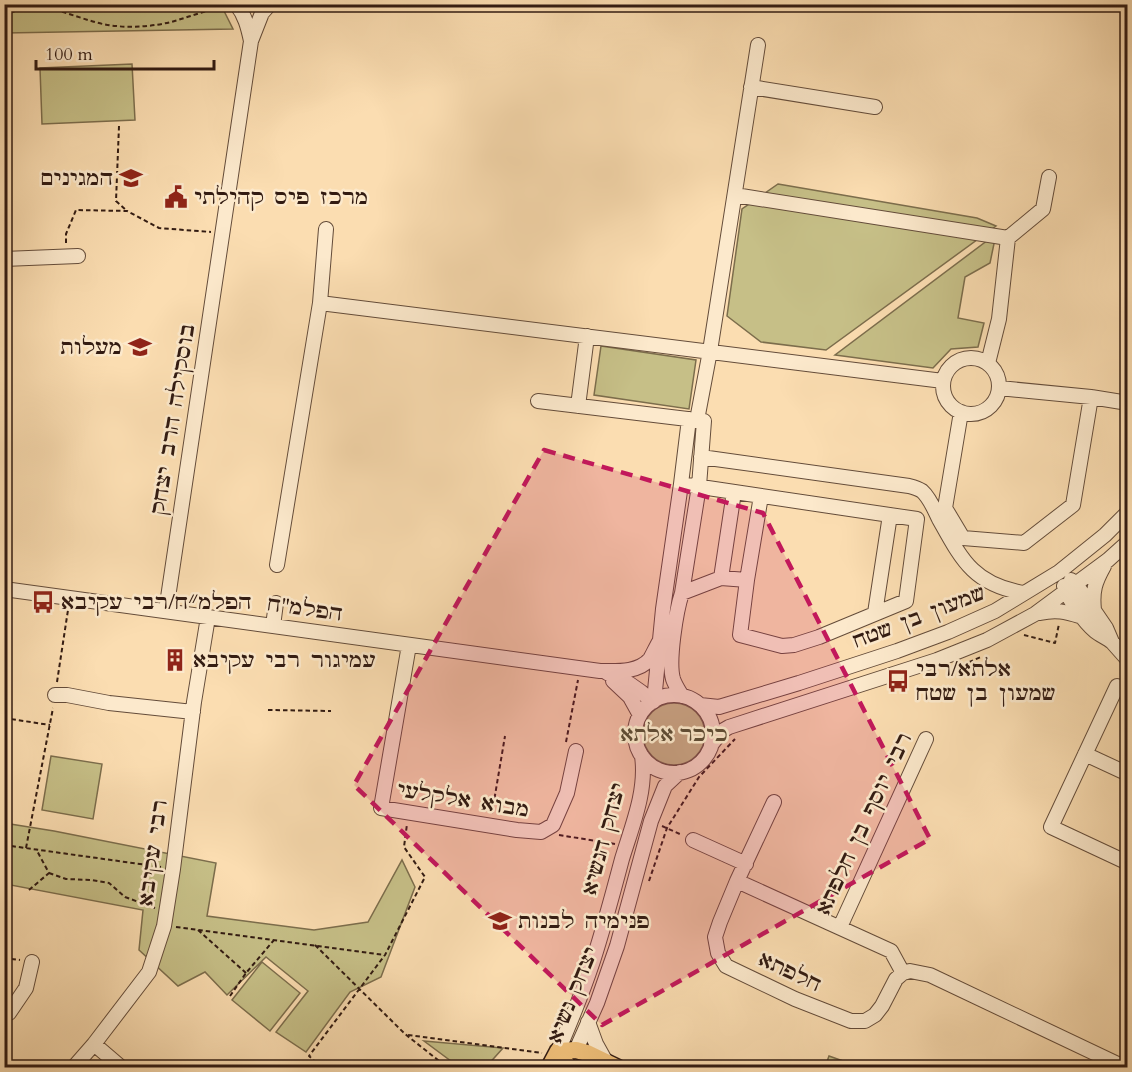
<svg xmlns="http://www.w3.org/2000/svg" width="1132" height="1072" font-family="Cardo,'Frank Ruhl Libre',serif">
	<style>
		.green { fill: #c6bf87; stroke: #7c6d4c; stroke-width: 1.5 }
		.lines { fill: none; stroke-linecap: round; stroke-linejoin: round }
		.minor-casing { stroke: #644c3a; stroke-width: 16 }
		.major-casing { stroke: #321b12; stroke-width: 19 }
		.path { stroke: #321b12; stroke-width: 2; stroke-dasharray: 4.5 3; stroke-linecap: butt }
		.minor { stroke: #fce9cc; stroke-width: 14 }
		.major { stroke: #eebe78; stroke-width: 16 }
		.marked { fill: #c2185b; fill-opacity: 0.2; stroke: #c2185b; stroke-width: 4.5; stroke-dasharray: 12 8; stroke-linejoin: round }
		.labels { text-anchor: middle; dominant-baseline: central; stroke-width: 5; stroke-linejoin: round; paint-order: stroke }
		.poi-label { font-size: 21px; fill: #321b12; stroke: #fce9cc; text-anchor: start }
		.street-label { font-size: 21px; fill: #321b12; stroke: #fce9cc }
		.park-label { font-size: 21px; font-style: italic; fill: #5e4c35; stroke: #fce9cc }
	</style>
	<rect width="100%" height="100%" fill="#fbddb1"/>
	<filter id="stains"><feTurbulence type="fractalNoise" baseFrequency=".00333" numOctaves="4"/><feColorMatrix values="0 0 0 0 .2 0 0 0 0 .09 0 0 0 0 .02 0 0 0 .5 -.17"/></filter>
	<radialGradient id="worn" r=".72"><stop offset=".6" stop-color="#630" stop-opacity="0"/><stop offset="1" stop-color="#630" stop-opacity=".3"/></radialGradient>
	<path class="green" d="M4 5H221L233 29 5 33Z
		M132 64 135 120 42 124 40 68Z
		M778 184 977 218 996 226 826 350 761 342 727 316 742 209Z
		M996 234 990 263 965 277 958 318 984 323 978 347 951 349 933 368 835 355Z
		M601 346 696 360 689 409 594 395Z
		M643 734a31 31 0 1 1 62 0a31 31 0 1 1-62 0Z
		M51 756 102 764 93 819 42 810Z
		M4 823 54 831 216 863 207 916 314 930 368 922 402 860 415 887 381 977 350 992 306 1052 276 1032 308 991 266 957 227 995 205 972 178 986 139 950 143 910 5 884Z
		M262 962 300 993 270 1031 232 1000Z
		M424 1041 503 1048 486 1067H459Z
		M829 1056 860 1067H825Z"/>
	<g class="lines">
		<g class="minor-casing">
			<path id="minor" d="M236 4C245 15 248 27 251 41
				M751 87 875 107
				M735 195 1008 238
				M4 259 78 256
				M320 303 943 381
				M943 386a28 28 0 1 1 56 0a28 28 0 1 1-56 0Z
				M988 363 999 319 1008 238 1043 209 1049 177
				M999 388 1091 397 1128 403
				M538 401 704 421 699 486 682 593C676 611 668 661 673 679 675 685 679 691 682 696
				M578 406 587 336
				M961 412 945 508 963 538 1024 543 1073 505 1091 397
				M697 420 710 351 758 45
				M701 457 909 486C913 487 919 489 922 491 930 498 935 511 939 519 962 560 973 584 1023 593
				M681 484 917 519 906 601 819 637 794 645 782 646 740 635 747 580
				M277 565 320 303 326 229
				M721 578 734 492
				M1071 580 1076 584 1106 628 1112 642 1128 660
				M1064 586C1068 599 1084 622 1095 631 1100 635 1107 638 1112 642
				M4 589 600 671C616 671 638 673 650 659 653 654 656 647 659 642
				M682 593 721 578 747 580 761 496
				M1094 610C1092 591 1095 582 1104 566
				M166 611 251 41 262 13 270 4
				M875 613 890 515
				M1040 613C1057 609 1066 612 1083 617
				M273 626 276 603
				M409 645 381 808 517 830 541 832 553 825 567 793 576 751
				M607 673C625 679 639 689 653 702
				M613 681 630 697 640 715
				M1117 686 1051 827 1128 863
				M55 695H67L109 703 193 712
				M635 734a39 39 0 1 1 78 0a39 39 0 1 1-78 0Z
				M654 701 663 609 681 484 689 419
				M700 705 719 707 799 683 897 651 948 632 995 611 1059 572 1105 535 1128 512
				M711 745 722 731 729 727 937 660 987 640 1035 614 1108 560 1128 542
				M1085 754 1128 774
				M774 802 737 881 720 922 715 937 718 953 726 966 795 999 851 1021H865L875 1015 882 1006 896 979 903 973 910 971 930 975 1126 1068
				M693 840 746 864
				M737 881 891 951 903 973
				M840 927 926 739
				M4 1016 9 1013 26 988 32 962
				M588 1022 596 1044 606 1062
				M94 1044 122 1068
				M576 1050 597 1003 617 946 651 821 665 786 680 772
				M558 1051C571 1021 583 991 593 961 604 927 613 893 622 859 632 826 647 791 642 756
				M73 1068 94 1044 149 972 164 926 173 869 194 702 208 617"/>
		</g>
		<g class="major-casing">
			<path id="major" d="M558 1051 576 1050 587 1053 618 1068
				M558 1051 569 1068
				M549 1068 558 1051"/>
		</g>
		<path class="path" d="M4 16C14 11 24 7 35 7 63 8 89 24 116 26 134 28 154 26 171 22 189 17 206 10 225 7
			M119 126 116 201 127 211
			M66 243V234L76 210 127 211 159 228 211 232
			M1024 635 1055 643 1059 624
			M4 641 10 602
			M962 665 981 657
			M57 682 68 610
			M268 710 331 711
			M4 718 50 725
			M566 742 578 680
			M492 813 505 736
			M662 826 682 835
			M559 835 615 844
			M4 845 161 867
			M26 848 53 708
			M49 873 66 879 92 880 109 883 125 897 155 908
			M649 881 667 828 699 777 735 739
			M29 890 49 873 36 849
			M176 927 385 955
			M198 930 246 973
			M315 945 405 1034 448 1068
			M4 958 20 960
			M230 996 246 973 274 940
			M408 1035 542 1053
			M322 1068 309 1056 385 955 425 877 404 847 407 824"/>
		<use href="#minor" class="minor"/>
		<use href="#major" class="major"/>
	</g>
	<path class="marked" d="M544 450 763 513 930 839 602 1025 354 785Z"/>
	<defs>
		<g id="school-bare" transform="scale(1.8)"><path d="M0-5L7-2L0 1L-7-2ZM-4 1L0 2.5L4 1V4Q0 6-4 4Z" fill="#8f2418" stroke="#fce9cc" stroke-width="2.5" paint-order="stroke"/></g>
		<g id="civic-bare" transform="scale(1.8)"><path d="M-.6-6.5H3V-4.5H.6V-3L4-1V1h2V6H-6V1h2V-1L-.6-3ZM-1.2 2.5V6h2.4V2.5Z" fill="#8f2418" stroke="#fce9cc" stroke-width="2.5" paint-order="stroke"/></g>
		<g id="bus-bare" transform="scale(1.8)"><path d="M-5-6H5V4H4V6H2V4H-2V6H-4V4H-5ZM-3.5-4V0h7V-4ZM-3.5 1.2v1.5H-2V1.2ZM2 1.2v1.5H3.5V1.2Z" fill="#8f2418" stroke="#fce9cc" stroke-width="2.5" paint-order="stroke"/></g>
		<g id="building-bare" transform="scale(1.8)"><path d="M-4-6H4V6H1V3H-1V6H-4ZM-2.5-4.3h1.7v1.8h-1.7ZM.8-4.3h1.7v1.8H.8ZM-2.5-1h1.7V.8h-1.7ZM.8-1h1.7V.8H.8Z" fill="#8f2418" stroke="#fce9cc" stroke-width="2.5" paint-order="stroke"/></g>
	</defs>
	<g fill-rule="evenodd">
		<use href="#school-bare" x="131" y="178"/>
		<use href="#civic-bare" x="176" y="197"/>
		<use href="#school-bare" x="140" y="347"/>
		<use href="#bus-bare" x="43" y="602"/>
		<use href="#building-bare" x="175" y="660"/>
		<use href="#bus-bare" x="898" y="681"/>
		<use href="#school-bare" x="500" y="921"/>
	</g>
	<g class="labels">
		<g class="poi-label">
			<text x="113" y="178" text-anchor="end">המגינים</text>
			<text x="194" y="197">מרכז פיס קהילתי</text>
			<text x="122" y="347" text-anchor="end">מעלות</text>
			<text x="61" y="602">הפלמ״ח/רבי עקיבא</text>
			<text x="193" y="660">עמיגור רבי עקיבא</text>
			<text x="916" y="669">אלתא/רבי<tspan x="916" dy="24">שמעון בן שטח</tspan></text>
			<text x="518" y="921">פנימיה לבנות</text>
		</g>
		<g class="street-label">
			<text transform="translate(173 419) rotate(-81)">בוסקילה הרב יצחק</text>
			<text transform="translate(305 609) rotate(8)">הפלמ"ח</text>
			<text transform="translate(919 617) rotate(-21)">שמעון בן שטח</text>
			<text transform="translate(463 800) rotate(9)">מבוא אלקלעי</text>
			<text transform="translate(864 824) rotate(-65)">רבי יוסף בן חלפתא</text>
			<text transform="translate(604 839) rotate(-75)">יצחק הנשיא</text>
			<text transform="translate(153 853) rotate(-82)">רבי עקיבא</text>
			<text transform="translate(790 972) rotate(25)">חלפתא</text>
			<text transform="translate(573 995) rotate(-68)">יצחק נשיא</text>
		</g>
		<g class="park-label">
			<text x="674" y="734">כיכר אלתא</text>
		</g>
	</g>
	<rect width="1132" height="1072" fill="none" stroke="#fbddb1" stroke-width="24"/>
	<rect x="6" y="6" width="1120" height="1060" fill="none" stroke="#321b12" stroke-width="3"/>
	<rect x="12" y="12" width="1108" height="1048" fill="none" stroke="#321b12" stroke-width="1.5"/>
	<path d="M36 60v9h178v-9" fill="none" stroke="#321b12" stroke-width="3"/>
	<text x="45" y="60" font-size="18" fill="#321b12" stroke="#fce9cc" stroke-width="4.5" paint-order="stroke">100 m</text>
	<rect width="100%" height="100%" filter="url(#stains)"/>
	<rect width="100%" height="100%" fill="url(#worn)"/>
</svg>
